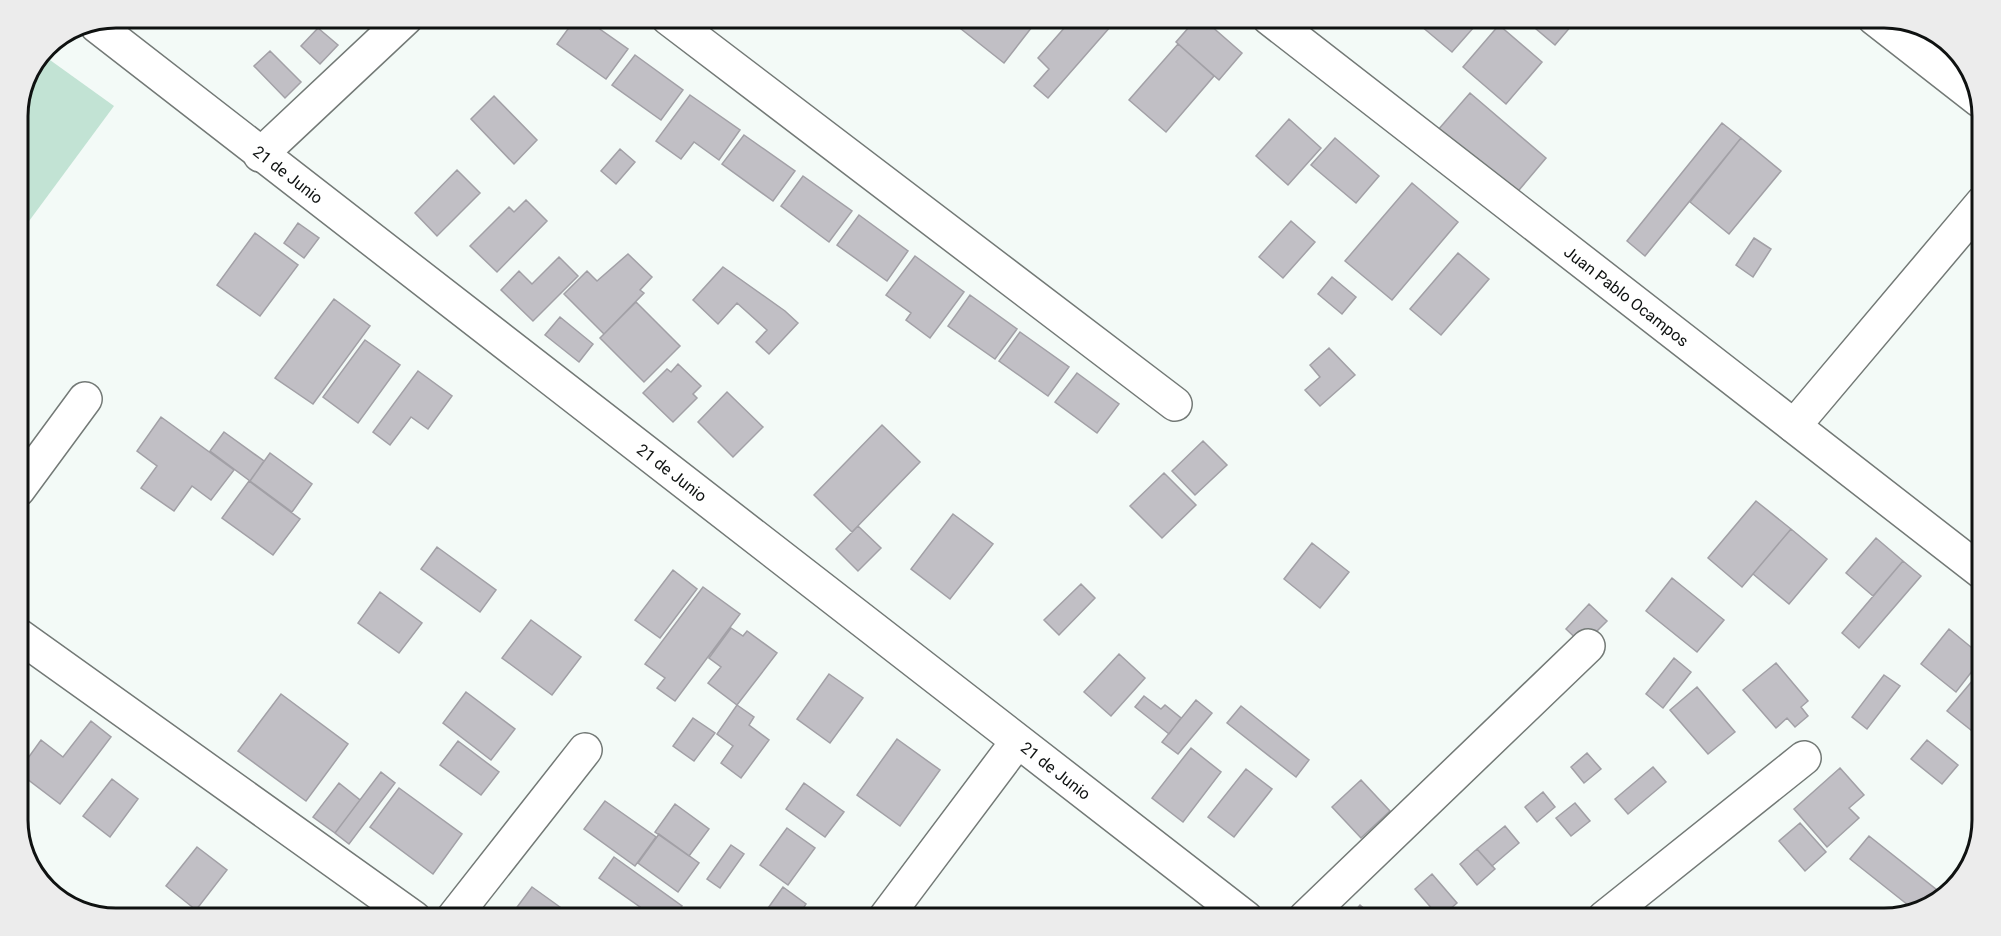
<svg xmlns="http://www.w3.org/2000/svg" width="2001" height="936" font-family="Roboto,sans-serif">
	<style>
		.green { fill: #c2e3d4 }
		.building { fill: #c1bfc5; stroke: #a2a0a6; stroke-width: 1.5 }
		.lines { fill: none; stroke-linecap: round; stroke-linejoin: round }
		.minor-casing { stroke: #737976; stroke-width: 36 }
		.tertiary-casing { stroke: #737976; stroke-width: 36 }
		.minor { stroke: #fff; stroke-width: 33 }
		.tertiary { stroke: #fff; stroke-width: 33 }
		.labels { text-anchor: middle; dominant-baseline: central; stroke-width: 4.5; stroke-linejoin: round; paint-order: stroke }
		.street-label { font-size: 16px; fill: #0f1211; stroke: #fff }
		.rim { fill: none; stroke: #0f1211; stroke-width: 3 }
	</style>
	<rect width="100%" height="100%" fill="#f3faf7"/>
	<path class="green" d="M43 55 114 106 18 236V110Z"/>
	<path class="building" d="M576 18H584L628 49 606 79 557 44Z
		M962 18H1039L1004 63 956 25Z
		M1073 18H1118L1048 98 1034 86 1049 69 1038 58Z
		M1197 18H1202L1242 53 1219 80 1176 42Z
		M1427 18H1482L1452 52 1421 26Z
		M1523 18H1578L1555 45Z
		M1499 25 1542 62 1506 104 1463 67Z
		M318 28 338 45 320 64 301 46Z
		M1178 44 1214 76 1166 132 1129 100Z
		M270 51 301 82 285 98 254 66Z
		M635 55 683 90 661 120 612 85Z
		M1470 93 1546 158 1514 196 1438 130Z
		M690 95 740 130 719 160 694 142 681 159 656 141Z
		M494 96 537 140 514 164 471 119Z
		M1289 119 1321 148 1288 185 1256 156Z
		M1722 123 1741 138 1645 256 1627 241Z
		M744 135 795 171 773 201 722 164Z
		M1335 138 1379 176 1356 203 1311 165Z
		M1741 138 1781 171 1729 234 1690 202Z
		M620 149 635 162 616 184 601 171Z
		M457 170 480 193 437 236 415 213Z
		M803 176 852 211 829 242 781 206Z
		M1412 183 1458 222 1392 300 1345 261Z
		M526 200 547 221 497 272 470 246 509 207 514 212Z
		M859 215 908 251 887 281 837 245Z
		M1291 221 1315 242 1283 278 1259 257Z
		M298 223 319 238 304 258 284 243Z
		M255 233 298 265 260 316 217 285Z
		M1754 238 1771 249 1753 277 1736 265Z
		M1458 253 1489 279 1441 335 1410 309Z
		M628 254 652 277 640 290 644 293 604 334 564 294 587 271 597 281Z
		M915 256 964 292 930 338 906 320 911 313 886 295Z
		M559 257 578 276 533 321 501 290 519 271 532 284Z
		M723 267 785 311 798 323 769 354 756 342 767 330 737 303 718 324 693 300Z
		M1332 277 1356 297 1342 314 1318 294Z
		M970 295 1017 329 995 359 948 326Z
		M334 299 370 326 313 404 275 378Z
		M636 302 680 346 644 382 600 338Z
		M560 317 593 344 579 362 545 335Z
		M1020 332 1069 367 1048 396 999 361Z
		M365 340 400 365 358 423 323 397Z
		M1329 348 1355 375 1320 406 1305 390 1320 377 1310 365Z
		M678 364 701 386 693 394 697 398 673 422 643 393 667 369 671 372Z
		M418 371 452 396 428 429 411 417 390 445 373 432Z
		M1077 373 1119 404 1097 433 1055 402Z
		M727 392 763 427 733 457 698 422Z
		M161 417 234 470 211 500 192 486 174 511 141 488 157 466 137 451Z
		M882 425 920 462 852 532 814 495Z
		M224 432 264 461 250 481 210 451Z
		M1203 441 1227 465 1195 495 1172 471Z
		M270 453 312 484 292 512 250 481Z
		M1164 473 1196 505 1162 538 1130 506Z
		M249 481 300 519 273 555 222 518Z
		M1756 501 1791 529 1742 587 1708 558Z
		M953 514 993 544 950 599 911 569Z
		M858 526 881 548 858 571 836 549Z
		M1791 529 1827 559 1789 604 1753 574Z
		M1876 538 1903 561 1873 596 1846 573Z
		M1312 543 1349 572 1320 608 1284 579Z
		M437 547 496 590 480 612 421 569Z
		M1903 561 1921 576 1859 648 1842 633Z
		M673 570 697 589 660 638 635 620Z
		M1672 578 1724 620 1697 652 1646 611Z
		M1081 584 1095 598 1059 635 1044 620Z
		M703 587 740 614 675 701 657 688 665 678 645 664Z
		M380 592 422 623 399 653 358 623Z
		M1589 604 1607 621 1583 645 1566 629Z
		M531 620 581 657 552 695 502 658Z
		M731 628 743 636 747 631 777 653 737 705 708 683 721 667 709 658Z
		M1949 629 1983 657 1956 692 1921 664Z
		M1119 654 1145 678 1111 716 1084 692Z
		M1674 658 1691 672 1663 708 1646 694Z
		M1776 663 1808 701 1801 707 1808 716 1795 727 1787 718 1776 728 1743 690Z
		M1983 668V736L1981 738 1947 711Z
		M829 674 863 698 830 743 797 719Z
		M1884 675 1900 686 1867 729 1852 717Z
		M1697 687 1735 732 1708 754 1670 710Z
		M466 692 515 729 491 760 443 723Z
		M281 694 348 744 306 801 238 751Z
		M1144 696 1161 709 1165 705 1181 718 1169 734 1135 707Z
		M1196 700 1212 713 1178 754 1162 742Z
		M737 705 754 717 749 725 769 740 741 778 721 763 733 746 717 734Z
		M1241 706 1309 760 1296 777 1227 723Z
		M693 718 715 733 694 761 673 746Z
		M91 721 111 737 60 804 18 772 41 740 63 757Z
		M897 739 940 770 900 826 857 795Z
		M1927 740 1958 765 1942 784 1911 759Z
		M458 741 499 772 481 795 440 765Z
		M1191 748 1221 772 1183 822 1152 798Z
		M1587 753 1601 769 1584 783 1571 767Z
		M1653 767 1666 782 1628 814 1615 799Z
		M1840 768 1864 795 1849 808 1859 818 1827 847 1794 809Z
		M1246 769 1272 789 1234 837 1208 817Z
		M381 772 395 783 349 844 335 833Z
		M112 779 138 799 110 837 83 816Z
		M1361 780 1390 811 1361 838 1332 807Z
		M339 783 360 800 335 833 313 817Z
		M804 783 844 812 825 837 786 809Z
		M399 788 462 834 433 874 370 827Z
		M1543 792 1555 807 1537 822 1525 807Z
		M605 801 656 837 635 866 584 829Z
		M1575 803 1590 821 1571 836 1556 818Z
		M675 804 709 829 689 856 655 832Z
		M1800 823 1826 852 1805 871 1779 841Z
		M1505 826 1519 843 1492 866 1477 849Z
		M787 828 815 848 788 885 760 865Z
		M659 834 699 863 678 892 638 863Z
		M1869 836 1942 894 1935 903 1913 909 1850 859Z
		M731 845 744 854 720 888 707 879Z
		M197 847 227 870 196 910 166 886Z
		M1477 849 1495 869 1477 885 1460 864Z
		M614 857 682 906 673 918H643L647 912 599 878Z
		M1432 874 1457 903 1440 918 1415 889Z
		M532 887 553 902 575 918H509Z
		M783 887 806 904 797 918H761Z
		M1360 905 1375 918H1349Z"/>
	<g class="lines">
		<g class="minor-casing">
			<g id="minor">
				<path d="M668 18 1175 404"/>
				<path d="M1874 18 1979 100"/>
				<path id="s1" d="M97 26 1246 918"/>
				<path d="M260 155 406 18"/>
				<path d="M1794 426 1983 202"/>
				<path d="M18 490 85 399"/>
				<path d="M18 635 414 918"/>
				<path d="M453 918 585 750"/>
				<path d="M885 918 1017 742"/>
				<path d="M1305 918 1588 646"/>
				<path d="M1604 918 1804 758"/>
			</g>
		</g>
		<g class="tertiary-casing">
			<g id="tertiary">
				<path id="s2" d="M1269 18 1983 573"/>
			</g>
		</g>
		<use href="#minor" class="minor"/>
		<use href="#tertiary" class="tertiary"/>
	</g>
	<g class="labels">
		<g class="street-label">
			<text stroke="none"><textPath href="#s1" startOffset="242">21 de Junio</textPath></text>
			<text stroke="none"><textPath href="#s2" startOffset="453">Juan Pablo Ocampos</textPath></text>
			<text stroke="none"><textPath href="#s1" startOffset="728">21 de Junio</textPath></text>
			<text stroke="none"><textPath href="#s1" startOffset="1214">21 de Junio</textPath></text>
		</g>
	</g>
	<path d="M0 0H2001V936H0ZM116 28H1884A88 88 0 0 1 1972 116V820A88 88 0 0 1 1884 908H116A88 88 0 0 1 28 820V116A88 88 0 0 1 116 28Z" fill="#ececec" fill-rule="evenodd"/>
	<path class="rim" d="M116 28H1884A88 88 0 0 1 1972 116V820A88 88 0 0 1 1884 908H116A88 88 0 0 1 28 820V116A88 88 0 0 1 116 28Z"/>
</svg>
